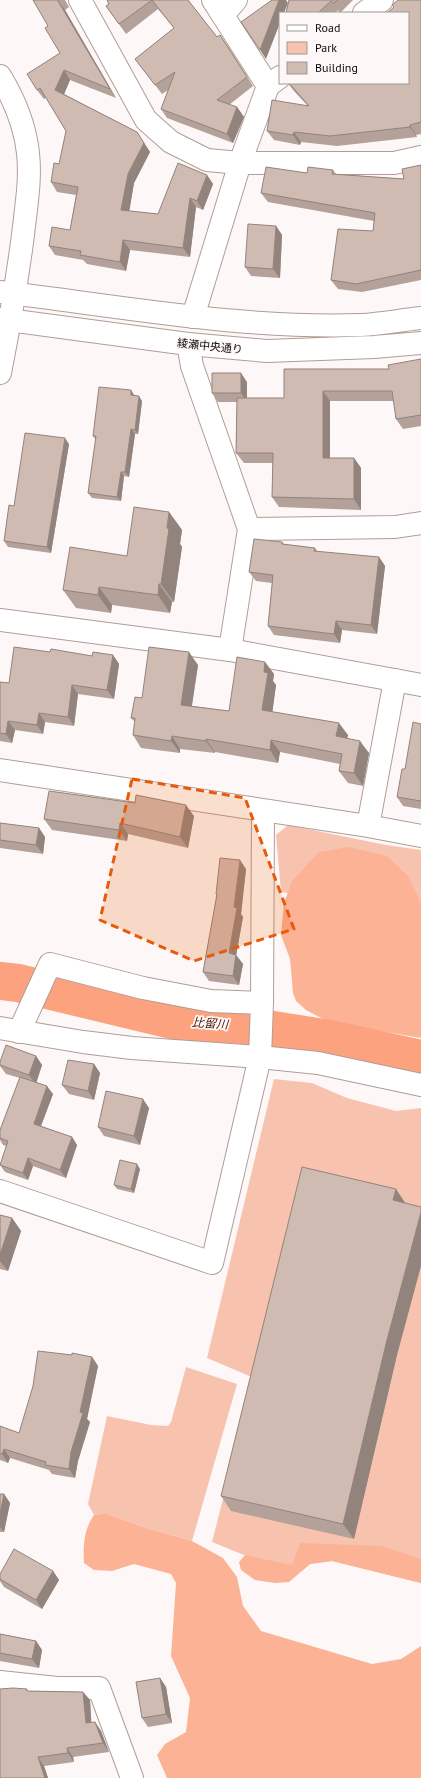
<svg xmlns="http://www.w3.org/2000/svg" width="421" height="1778" font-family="'PT Sans','Noto Sans JP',sans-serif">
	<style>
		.green { fill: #f7c3ae }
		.forest { fill: #fcb295 }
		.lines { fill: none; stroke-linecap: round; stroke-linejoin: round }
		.river { stroke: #fda27e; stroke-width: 38 }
		.street-casing { stroke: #b19d95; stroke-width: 24 }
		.secondary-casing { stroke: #b19d95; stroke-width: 24 }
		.primary-casing { stroke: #b19d95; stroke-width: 24 }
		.street { stroke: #fff; stroke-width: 22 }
		.secondary { stroke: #fff; stroke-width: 22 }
		.primary { stroke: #fff; stroke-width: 22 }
		.wall { fill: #b3a19a }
		.shaded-wall { fill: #92837d }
		.building { fill: #d0bbb3; stroke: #92837d }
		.marked { fill: #e8590c; fill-opacity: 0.2; stroke: #e8590c; stroke-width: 3; stroke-dasharray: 8 5; stroke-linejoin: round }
		.labels { text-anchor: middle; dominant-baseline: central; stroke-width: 3.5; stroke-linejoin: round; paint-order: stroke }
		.street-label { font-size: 11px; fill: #100a07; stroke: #fdf8f7 }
		.water-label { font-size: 12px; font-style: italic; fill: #4b1400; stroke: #fdf8f7 }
	</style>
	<rect width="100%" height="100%" fill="#fdf8f7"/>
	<path class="green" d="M288 825 386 845 421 850V1032L340 901 281 892 276 835Z
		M274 1079 312 1083 347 1098 396 1111 421 1108V1583L332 1561 310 1564 302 1571 271 1566 212 1542 254 1378 207 1358Z
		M186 1367 237 1384 192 1541 143 1527 105 1513 94 1515 88 1504 107 1416 151 1425 168 1426 171 1422Z"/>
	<path class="forest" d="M348 847 387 856 408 876 421 903V1038L334 1023 321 1018 306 1010 296 1001 293 993 290 959 281 935 284 903 292 881 319 852Z
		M105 1513 143 1527 192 1541 223 1558 237 1577 243 1606 261 1631 372 1664 401 1659 421 1646V1778H167L157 1755 165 1744 186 1732 190 1698 171 1656 176 1583 171 1574 134 1564 112 1571 94 1570 84 1563C83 1545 84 1529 94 1515Z
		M300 1543 382 1546 421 1559V1583L332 1561 310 1564 289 1582 275 1583 255 1580 241 1570 239 1562 245 1555 292 1565Z"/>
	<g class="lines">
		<path class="river" d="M0 981 18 983 176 1021 242 1025 330 1039 421 1059"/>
		<g class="street-casing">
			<path id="street" d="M80 0 146 120 171 142 207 160 240 163H394L421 157
				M213 0 268 86
				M364 13 382 0
				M223 15 236 0
				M193 317 240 163 268 86 280 77
				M188 344 192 366 249 529 230 650
				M249 529 395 527 421 523
				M0 770 368 826 421 836
				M368 826 395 680
				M19 1032 50 964 143 988 211 1001 262 1003
				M0 1191 212 1263 260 1057 262 1003 263 811
				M0 1682 57 1688H99L132 1778"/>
		</g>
		<g class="secondary-casing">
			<path id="secondary" d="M0 76C14 99 25 125 28 153 31 180 26 207 23 235 17 281 9 327 0 373
				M0 620 230 650 421 685
				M0 1028 83 1042 132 1048 260 1057 318 1063 421 1085"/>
		</g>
		<g class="primary-casing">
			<path id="primary" d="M0 292C120 306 239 329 361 325 381 324 401 320 421 318
				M0 319 188 344 267 351 374 347 421 343"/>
		</g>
		<use href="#street" class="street"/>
		<use href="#secondary" class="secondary"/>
		<use href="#primary" class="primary"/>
	</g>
	<path class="wall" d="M33 0H65L69 7 65 10 116 98 70 80 64 94 137 132 150 152 134 183 129 211 158 214 207 175 213 184 203 210 196 207 190 257 130 250 126 271 87 264 83 260 55 255 49 246 70 230 76 195 57 192 51 182 59 164 66 131 46 98 44 99 37 90 60 53 48 26Z
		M107 0H188L217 37 220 35 253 86 229 105 237 107 244 117 233 143 167 118 161 109 168 90 162 94 135 59 174 28 158 9 126 34 106 6 109 4Z
		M289 0H353L340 13 338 10 335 13H286Z
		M421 0V134L416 135 417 137 337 146 301 142 300 145 274 140 267 131 307 105 293 90 288 83H408Z
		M421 165V280L362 292 338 289 331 280 373 231 374 221 268 202 261 193 307 173 333 170 336 174 404 179Z
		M276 226 282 235 280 278 251 276 245 267Z
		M421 359V426L403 429 396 419 394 401H330V458H354L361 468V510L279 507 272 497 273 463H244L236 453 237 402H218L212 393 247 382V398H284L389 369Z
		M131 390 134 396 142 401 138 434H135L129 477 124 476 121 501 92 498 88 493 96 440 93 436Z
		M69 444 51 553 8 547 4 541 14 506Z
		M169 512 182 530 180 544 182 547 174 602H172L170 613 112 605 111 613 76 608 63 590 127 556Z
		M282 542 284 544 315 548 318 552 379 557 385 566 377 634 342 630 340 643 274 635 268 626 272 583 256 581 249 572Z
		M50 652 92 656 113 655 119 664 114 699 78 694 74 726 45 722 43 734 15 730 12 743 0 741V682L9 683Z
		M265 662 274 674 273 681 276 685 272 712 348 735 347 738 369 753 363 786 348 783 339 771 340 764 280 752 278 763 215 752V753L180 749V753L141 748 133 735 135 722 131 718 142 698 198 665 192 706 229 711Z
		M421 724V809L403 806 397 797 405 769Z
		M135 803 194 816 188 848 128 834 127 841 52 830 44 819Z
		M0 823 39 828 45 837 43 854 0 848Z
		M246 869 241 914 243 917 236 955 243 964 239 985 209 981 203 972 217 895 216 894Z
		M36 1056 42 1065 36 1082 53 1094 41 1126 72 1137 77 1145 66 1178 33 1166 28 1180 5 1172 0 1165 6 1146 3 1145 0 1140V1130L20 1078 6 1074 0 1066V1062Z
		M94 1064 100 1073 94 1100 69 1094 62 1085Z
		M149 1108 140 1145 104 1136 98 1127Z
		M140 1169 134 1193 117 1189 114 1185Z
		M406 1203 396 1359 354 1539 231 1511 221 1496Z
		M0 1215 12 1218 21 1231 8 1271 0 1269Z
		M72 1355 92 1357 98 1366 87 1419 90 1422 78 1461 75 1478 52 1474 49 1470 10 1458 8 1463 0 1460V1426L19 1433Z
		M0 1494H4L10 1503 4 1532H0Z
		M53 1571 59 1580 42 1609 4 1587 0 1581V1574Z
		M0 1634 36 1641 42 1650 39 1668 0 1661Z
		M160 1678 166 1687 172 1723 148 1727 142 1718Z
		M28 1691 83 1692 90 1700 91 1723 95 1722 101 1731 109 1752 73 1757 74 1762 44 1766 48 1778H0Z"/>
	<path class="shaded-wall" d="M279 0H286L288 3 284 13H280V23L266 59 260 50Z
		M58 1 65 10 116 98 110 89Z
		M220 35 227 45 253 86 247 77Z
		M64 70 70 80 62 99 55 90Z
		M237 107 244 117 233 143 227 134Z
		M410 125 416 135 417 137 410 127Z
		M137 132 150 152 134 183 128 219 121 210 128 174Z
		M294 132 301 142 300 145 293 135Z
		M207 175 213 184 203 210 197 201Z
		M190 198 196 207 190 257 183 248Z
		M276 226 282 235 280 278 273 269Z
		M123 240 130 250 126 271 120 262Z
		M241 373 247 382V402L241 393Z
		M131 390 134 395V400L131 395Z
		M323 391 330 401V468L323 458Z
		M139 396 142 401 138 434 135 430Z
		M131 429 135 434 129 477 125 472Z
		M65 438 69 444 51 553 47 547Z
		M354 458 361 468V510L354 499Z
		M121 472 124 476 121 501 117 497Z
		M169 512 182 530 180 544 182 547 174 602 161 584 167 528Z
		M379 557 385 566 377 634 371 625Z
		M159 584 172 602 170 613 158 595Z
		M99 587 112 605 111 613 98 595Z
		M336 621 342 630 340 643 334 634Z
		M189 652 198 665 190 717 181 705Z
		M113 655 119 664 114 699 107 690Z
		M265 662 274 674 273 681 276 685 271 723 262 710 264 672Z
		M72 685 78 694 74 726 68 717Z
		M39 713 45 722 43 734 37 725Z
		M8 721 15 730 12 743 6 734Z
		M339 723 348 735 345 749 336 736Z
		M172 736 180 749V753L171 741Z
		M206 739 215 752V753L206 741Z
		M271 740 280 752 278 763 270 750Z
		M360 741 369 753 363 786 354 773Z
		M186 805 194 816 188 848 180 837Z
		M120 823 128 834 127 841 119 830Z
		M39 828 45 837 43 854 36 845Z
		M240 860 246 869 241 914 243 917 235 962 229 953Z
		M236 955 243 964 239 985 233 976Z
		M36 1056 42 1065 36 1084 29 1075Z
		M94 1064 100 1073 94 1100 88 1091Z
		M47 1086 53 1094 39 1131 34 1124Z
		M143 1099 149 1108 140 1145 134 1136Z
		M72 1137 77 1145 66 1178 60 1170Z
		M28 1158 33 1166 28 1180 23 1173Z
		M137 1164 140 1169 134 1193 131 1189Z
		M396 1189 406 1204 393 1200Z
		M421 1212V1266L396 1359 354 1539 343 1524 386 1344Z
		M12 1218 21 1231 8 1271 0 1261V1255Z
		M92 1357 98 1366 87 1419 90 1422 78 1461 75 1478 69 1469 71 1452Z
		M4 1449 10 1458 8 1463 2 1454Z
		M4 1494 10 1503 4 1532 0 1527V1514Z
		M53 1571 59 1580 42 1609 36 1600Z
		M36 1641 42 1650 39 1668 32 1659Z
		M160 1678 166 1687 172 1723 166 1714Z
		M83 1692 90 1700 92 1732 86 1723Z
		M95 1722 101 1731 109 1752 103 1743Z
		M67 1748 73 1757 74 1762 68 1753Z
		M38 1757 44 1766 48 1778H45Z"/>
	<path class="building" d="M33 0H59L58 1 110 89 64 70 55 90 137 132 144 143 128 174 121 210 158 214 178 163 207 175 197 201 190 198 183 248 123 240 120 262 80 255 81 251 49 246 52 227 70 230 78 187 51 182 54 163 59 164 66 131 40 88 37 90 27 74 60 53 45 28 48 26Z
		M107 0H188L217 37 220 35 247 77 217 100 237 107 227 134 161 109 175 72 155 85 135 59 174 28 152 0 119 24 106 6 109 4Z
		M272 0H279L260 50 241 22Z
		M289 0H337L334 3 331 1 318 13H286Z
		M398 0H421V122L410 125V127L330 136 294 132 293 135 267 131 272 100 309 106 289 83H408V13H387L394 7 392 5Z
		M421 165V270L356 284 331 280 338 229 373 231 375 213 261 193 266 167 307 173 308 167 333 170 332 174 404 179 402 169Z
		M248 224 276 226 273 269 245 267Z
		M421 359V415L396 419 392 391H323V458H354V499L272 497 273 453H236L237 398H284V369H389L388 365Z
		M212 373H241V393H212Z
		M99 387 131 390V395L139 396 135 430 131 429 125 472H121L117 497 88 493 96 436H93Z
		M25 433 65 438 47 547 4 541 9 505 14 506Z
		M134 507 169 512 167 528 169 529 161 584H159L158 595 99 587 98 595 63 590 70 547 127 556Z
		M254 539 282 542V544L315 548 314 551 379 557 371 625 336 621 334 634 268 626 273 575 249 572Z
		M14 647 50 652 51 649 92 656 93 652 113 655 107 690 72 685 68 717 39 713 37 725 8 721 6 734 0 733V682L9 683Z
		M149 647 189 652 181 705 229 711 237 657 265 662 264 672 268 673 262 710 339 723 336 736 360 741 354 773 339 771 342 754 271 740 270 750 206 739V741L172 736 171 741 133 735 135 718H131L135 697 142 698Z
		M413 722 421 724V801L397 797 402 769H405Z
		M49 791 135 803 136 795 186 805 180 837 120 823 119 830 44 819Z
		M0 823 39 828 36 845 0 840Z
		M220 858 240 860 234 907 237 908 229 953 236 955 233 976 203 972 217 894H216Z
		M6 1045 36 1056 29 1075 0 1065V1062Z
		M68 1060 94 1064 88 1091 62 1085Z
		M20 1077 47 1086 34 1124 72 1137 60 1170 28 1158 23 1173 0 1165 8 1141 0 1138V1130Z
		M106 1091 143 1099 134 1136 98 1127Z
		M120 1160 137 1164 131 1189 114 1185Z
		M302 1167 396 1189 393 1200 421 1207V1212L386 1344 343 1524 221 1496Z
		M0 1215 12 1218 0 1255Z
		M38 1351 72 1355V1353L92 1357 80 1412 83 1413 71 1452 69 1469 45 1465 46 1462 4 1449 2 1454H0V1426L19 1433 33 1386Z
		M0 1494H4L0 1514Z
		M14 1549 53 1571 36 1600 0 1579V1574Z
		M0 1634 36 1641 32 1659 0 1653Z
		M160 1678 166 1714 142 1718 136 1682Z
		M13 1688 27 1689V1691L83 1692 86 1723 95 1722 103 1743 67 1748 68 1753 38 1757 45 1778H0V1689Z"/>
	<path class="marked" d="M132 779 245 798 294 929 194 961 100 920Z"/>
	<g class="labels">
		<g class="street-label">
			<text transform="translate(210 346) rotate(6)">綾瀬中央通り</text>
		</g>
		<g class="water-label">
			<text transform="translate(210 1023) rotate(4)">比留川</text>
		</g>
	</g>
	<rect x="279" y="12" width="130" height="72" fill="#fdf8f7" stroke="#9e9997"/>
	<rect x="287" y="25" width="20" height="6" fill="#ffffff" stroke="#9e9997"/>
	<text x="315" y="32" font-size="12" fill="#100a07">Road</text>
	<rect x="287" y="42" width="20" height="12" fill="#f7c3ae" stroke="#9e9997"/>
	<text x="315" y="52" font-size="12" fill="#100a07">Park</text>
	<rect x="287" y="62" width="20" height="12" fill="#d0bbb3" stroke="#9e9997"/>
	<text x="315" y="72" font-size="12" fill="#100a07">Building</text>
</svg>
